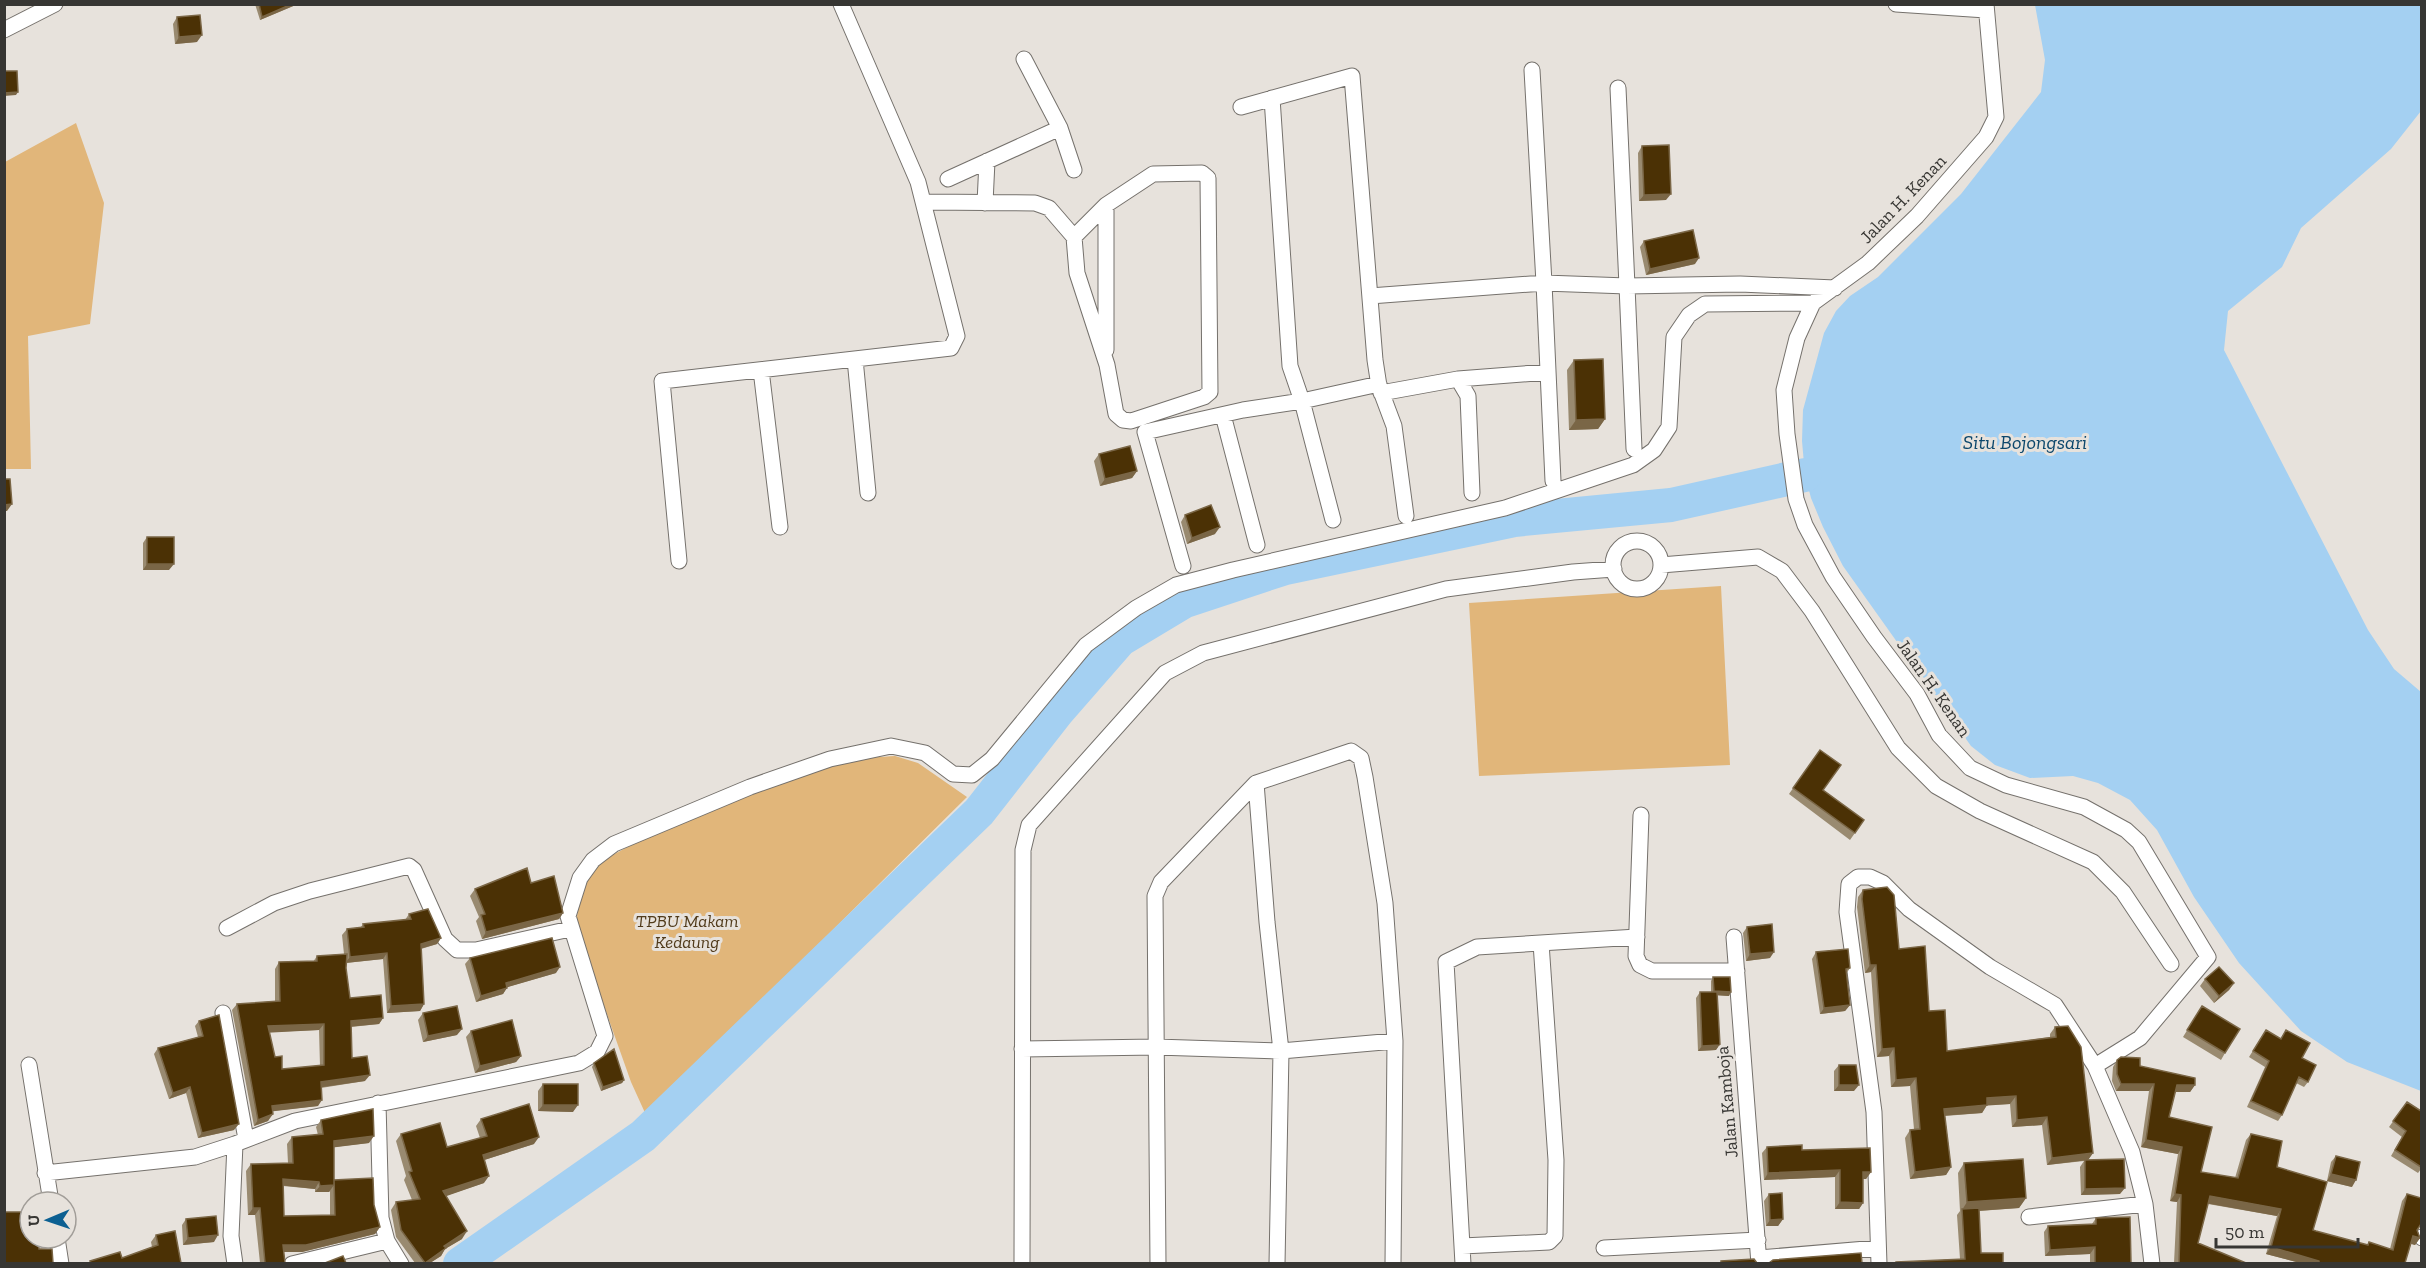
<svg xmlns="http://www.w3.org/2000/svg" width="2426" height="1268" font-family="'Zilla Slab',serif">
	<style>
		.green { fill: #e1b67a }
		.water { fill: #a4d0f2 }
		.lines { fill: none; stroke-linecap: round; stroke-linejoin: round }
		.river { stroke: #a4d0f2; stroke-width: 34 }
		.minor-casing { stroke: #75716c; stroke-width: 17 }
		.minor { stroke: #fff; stroke-width: 15 }
		.wall { fill: #998a70; fill-rule: evenodd }
		.shaded-wall { fill: #7a6646 }
		.building { fill: #4b3105; stroke: #7a6646; stroke-width: 1.5; fill-rule: evenodd }
		.labels { text-anchor: middle; dominant-baseline: central; stroke-width: 6; stroke-linejoin: round; paint-order: stroke }
		.street-label { font-size: 18px; fill: #373633; stroke: #e7e2dc }
		.park-label { font-size: 18px; font-style: italic; fill: #513b1b; stroke: #e7e2dc }
		.water-label { font-size: 20px; font-style: italic; fill: #0c476c; stroke: #e7e2dc }
	</style>
	<rect width="100%" height="100%" fill="#e7e2dc"/>
	<path class="green" d="M76 123 104 203 90 324 28 336 31 469H5V162Z
		M1721 586 1730 765 1479 776 1469 603Z
		M895 756 918 763 967 797 646 1115 631 1082 576 927C577 910 582 885 593 870 613 843 813 770 854 760 867 757 882 757 895 756Z"/>
	<path class="water" d="M2035 5H2421V111L2391 149 2301 228 2282 267 2228 311 2224 350 2368 630 2394 669 2421 692V1091L2347 1062 2301 1031 2239 963 2194 897 2157 830 2130 800 2098 783 2073 776 2030 778 1995 765 1971 746 1843 566 1823 527 1811 498 1805 475 1802 441 1803 410 1824 333 1836 311 1850 296 1878 277 1961 194 2041 92 2045 60Z"/>
	<g class="lines">
		<path class="river" d="M460 1264 643 1136 979 812 1058 711 1120 640 1185 601 1285 568 1514 520 1671 505 1805 475"/>
		<g class="minor-casing">
			<path id="minor" d="M1896 4 1986 10
				M1986 4 1996 117 1986 137 1917 216 1868 263 1813 303 1797 338 1784 390 1787 434 1796 499 1805 525 1833 577 1874 637 1917 694 1939 735 1970 768 2006 785 2084 807 2126 830 2139 842 2208 957 2140 1038 2095 1066
				M4 30 55 4
				M1024 59 1060 128 1074 170
				M1532 70 1544 283 1627 286 1634 449
				M1618 88 1627 286 1740 284 1835 288
				M1272 98 1290 366 1302 401 1333 520
				M1241 107 1352 76 1375 360 1379 386 1394 426 1406 516
				M948 179 1060 128
				M924 202 1035 203 1049 208 1074 237 1077 273 1107 365 1116 414 1123 420 1131 421 1204 397 1210 392 1208 178 1202 173 1153 174 1106 205 1074 237
				M985 203 987 161
				M1106 205V350
				M1370 296 1544 283 1553 481
				M855 359 868 493
				M761 370 780 527
				M1458 379 1548 372
				M1381 393 1458 379 1468 396 1472 493
				M1223 415 1257 545
				M1613 565a24 24 0 1 1 48 0a24 24 0 1 1-48 0Z
				M679 561 662 381 951 348 957 336 918 182 841 4
				M1661 565 1758 557 1782 571 1812 611 1898 748 1936 786 1980 811 2093 862 2123 892 2171 964
				M1183 566 1145 432 1243 410 1302 401 1379 384
				M1256 783 1267 922 1281 1051 1277 1264
				M1641 815 1636 956 1640 965 1652 971H1737
				M227 928 274 903 310 891 409 866 414 870 445 939 457 950H476L570 929
				M1734 937 1759 1264
				M223 1013 246 1139
				M1022 1049 1156 1047 1281 1051 1395 1041
				M29 1065 51 1202
				M378 1103 381 1218 387 1241 401 1264
				M45 1173 195 1157 235 1144
				M2029 1217 2145 1204
				M2422 1237V1238
				M57 1238 61 1264
				M1462 1246 1549 1242 1555 1236 1556 1160 1541 943
				M1604 1248 1758 1240
				M1759 1258 1878 1248
				M235 1264 231 1236 235 1144 295 1121 579 1063 597 1052 605 1036 568 916 580 878 593 860 614 844 750 787 830 759 891 746 925 753 953 774 972 775 992 759 1086 645 1136 608 1176 585 1233 570 1505 508 1633 465 1654 450 1669 427 1674 337 1689 315 1705 304 1813 303
				M292 1264 387 1241
				M1022 1264 1023 850 1029 825 1165 673 1203 653 1446 589 1573 572 1614 569
				M1158 1264 1155 896 1161 882 1256 783 1351 751 1361 758 1365 777 1385 903 1395 1041 1393 1264
				M1463 1264 1446 962 1477 947 1637 937
				M1879 1264 1874 1112 1847 912 1849 884 1858 877H1870L1883 883 1909 909 1990 967 2055 1005 2095 1066 2132 1152 2145 1204 2152 1264"/>
		</g>
		<use href="#minor" class="minor"/>
	</g>
	<path class="wall" d="M255 4H298L260 20Z
		M177 17 197 42 175 44 173 24Z
		M1642 146 1666 200 1639 201 1638 153Z
		M1644 241 1695 264 1646 275 1640 247Z
		M1574 360 1605 419 1598 429 1569 430 1567 370Z
		M1099 454 1137 471 1132 478 1100 486 1094 461Z
		M1185 515 1215 534 1187 544 1181 522Z
		M147 537 169 570H143V543Z
		M1820 750 1823 790 1864 820 1850 840 1789 794Z
		M531 883 563 913 559 919 482 939 476 921 479 917 470 896 475 889Z
		M1863 890 1899 949 1947 1051 2050 1037V1034L2055 1027 2093 1153 2088 1160 2120 1194 2081 1195 2080 1167 2084 1161 2047 1165 2042 1125 2012 1127 2010 1104 1987 1105 1982 1113 1945 1116 1951 1167 1946 1175 1910 1179 1905 1138 1910 1130 1914 1129 1910 1086 1891 1087 1889 1056 1877 1057 1871 972 1865 973 1857 907 1858 897Z
		M409 914 441 938 437 944 421 949 424 1004 420 1011 387 1013 383 959 346 963V968L350 998 383 1018 379 1024 351 1027 352 1058 365 1081 321 1088 318 1106 272 1111 268 1121 254 1126 232 1010 237 1004 275 1001V969L279 962H313L317 956 344 954 342 935 347 929 361 927 363 924 405 920ZM319 1030 320 1066 282 1069 275 1057 269 1032Z
		M1747 927 1770 958 1746 961 1743 933Z
		M1816 952 1850 968 1846 974 1850 1005 1845 1011 1820 1014 1812 959Z
		M470 958 556 973 507 987 503 994 476 1002 465 964Z
		M1713 977 1729 996 1717 995 1716 1050 1698 1051 1696 998 1700 992H1711V981Z
		M2205 979 2234 983 2229 990 2214 1003 2200 986Z
		M2202 1006 2225 1053 2221 1060 2183 1037Z
		M423 1013 457 1035 423 1042 418 1020Z
		M199 1021 234 1130 198 1138 186 1093 169 1099 154 1054 158 1048 198 1037 195 1026Z
		M2266 1030 2280 1039 2286 1030 2302 1058 2308 1082 2304 1087 2296 1083 2282 1115 2278 1121 2247 1107 2265 1067 2249 1057Z
		M471 1031 521 1056 516 1062 475 1073 466 1037Z
		M2117 1060 2140 1066 2195 1085 2190 1092H2175L2169 1117 2201 1172 2235 1178 2246 1140 2251 1134 2277 1167 2313 1230 2316 1231 2367 1245 2369 1242 2390 1249 2402 1201 2407 1194 2420 1238 2415 1245 2411 1244 2405 1263H2300L2266 1254 2277 1216 2208 1204 2198 1243 2246 1263H2174L2177 1202 2170 1201 2178 1154 2141 1147 2149 1091H2116L2112 1081 2113 1067Z
		M594 1063 624 1080 622 1083 601 1091 592 1067Z
		M1839 1065 1854 1091H1834V1071Z
		M543 1084 573 1112 538 1111V1091Z
		M2407 1102 2421 1111V1169L2418 1173 2391 1156 2402 1137 2389 1127Z
		M481 1119 534 1144 484 1160V1183L445 1196 462 1239 445 1249 441 1256 430 1263H415L396 1237 391 1210 396 1202 412 1200 404 1180 406 1176 396 1141 401 1134 447 1147 480 1138 476 1126Z
		M321 1120 369 1143 334 1147V1181L374 1205 380 1227 375 1234 302 1252H283L285 1263H260L255 1215H248L246 1171 251 1164 288 1163 287 1144 292 1137 318 1135 316 1127ZM283 1186 315 1189V1192H329L330 1191V1215L284 1216Z
		M1767 1147 1871 1172 1866 1179H1863V1203L1859 1209H1835V1177L1764 1180 1762 1153Z
		M2336 1156 2352 1187 2327 1181 2331 1162Z
		M1964 1163 2026 1198 2019 1208 1979 1211 1981 1253 2003 1263H1895L1896 1262 1960 1259 1957 1215 1960 1211 1958 1173Z
		M1769 1194 1783 1219 1778 1226H1766L1764 1201Z
		M2096 1218 2131 1263H2090V1254L2045 1256 2044 1232 2048 1226 2092 1224Z
		M186 1219 214 1242 183 1245 182 1225Z
		M156 1235 181 1263H89L90 1261 122 1258 152 1247 151 1242Z"/>
	<path class="shaded-wall" d="M292 4H298L260 20 262 17Z
		M202 35 197 42 175 44 179 37Z
		M18 92 16 95 4 96V93Z
		M1671 194 1666 200 1639 201 1644 195Z
		M1699 258 1695 264 1646 275 1650 269Z
		M1605 419 1598 429 1569 430 1576 420Z
		M1137 471 1132 478 1100 486 1105 479Z
		M12 504 7 511H4V505Z
		M1220 527 1215 534 1187 544 1192 538Z
		M147 564H174L169 570H143Z
		M563 913 559 919 482 939 486 932Z
		M441 938 437 944 416 950 421 944Z
		M1774 952 1770 958 1746 961 1750 954Z
		M387 953 383 959 345 963 350 957Z
		M1870 965H1876L1871 972 1865 973Z
		M560 967 556 973 501 989 506 983Z
		M2234 983 2229 990 2214 1003 2219 996Z
		M507 988 503 994 476 1002 481 996Z
		M1714 991 1731 992 1729 996 1712 995Z
		M424 1004 420 1011 387 1013 391 1006Z
		M1850 1005 1845 1011 1820 1014 1824 1008Z
		M383 1018 379 1024 347 1027 351 1021Z
		M324 1024 319 1030 263 1033 268 1026Z
		M462 1029 457 1035 423 1042 428 1036Z
		M1720 1045 1716 1050 1698 1051 1702 1046Z
		M1894 1048 1889 1056 1877 1057 1882 1049Z
		M521 1056 516 1062 475 1073 480 1066Z
		M370 1075 365 1081 316 1088 321 1082Z
		M1916 1078 1910 1086 1891 1087 1896 1080Z
		M624 1080 622 1083 601 1091 603 1087Z
		M2121 1084H2154L2149 1091H2116Z
		M1839 1085H1859L1854 1091H1834Z
		M2177 1085H2195L2190 1092H2172Z
		M190 1087 186 1093 169 1099 173 1093Z
		M2016 1096 2010 1104 1981 1106 1987 1098Z
		M322 1100 318 1106 267 1112 272 1106Z
		M543 1105H578L573 1112 538 1111Z
		M1987 1105 1982 1113 1939 1116 1944 1109Z
		M273 1114 268 1121 254 1126 258 1120Z
		M2047 1117 2042 1125 2012 1127 2017 1120Z
		M239 1124 234 1130 198 1138 202 1133Z
		M374 1136 369 1143 329 1148 334 1141Z
		M539 1137 534 1144 478 1162 483 1155Z
		M2146 1140 2182 1147 2178 1154 2141 1147Z
		M2093 1153 2088 1160 2047 1165 2052 1158Z
		M1951 1167 1946 1175 1910 1179 1915 1172Z
		M1840 1170 1835 1177 1764 1180 1768 1173Z
		M1863 1172H1871L1866 1179H1859Z
		M2331 1174 2356 1180 2352 1187 2327 1181Z
		M489 1176 484 1183 438 1199 443 1191Z
		M283 1179 319 1182 315 1189 278 1185Z
		M334 1185 329 1192H315L320 1186Z
		M2125 1188 2120 1194 2081 1195 2085 1189Z
		M2175 1194 2181 1195 2177 1202 2170 1201Z
		M2210 1196 2281 1209 2277 1216 2205 1203Z
		M2026 1198 2019 1208 1962 1212V1210L1967 1202Z
		M1840 1202 1863 1203 1859 1209H1835Z
		M253 1208H260L255 1215H248Z
		M1783 1219 1778 1226H1766L1770 1220Z
		M380 1227 375 1234 302 1252H278L283 1245Z
		M467 1231 462 1239 445 1249 441 1256 430 1263H426L444 1246Z
		M218 1235 214 1242 183 1245 188 1238Z
		M2413 1236 2420 1238 2415 1245 2409 1243Z
		M2095 1247 2090 1254 2045 1256 2050 1250Z
		M2271 1247 2319 1261 2318 1263H2300L2266 1254Z"/>
	<path class="building" d="M259 4H292L262 17Z
		M200 15 202 35 179 37 177 17Z
		M4 71H17L18 92 4 93Z
		M1669 145 1671 194 1644 195 1642 146Z
		M1693 230 1699 258 1650 269 1644 241Z
		M1603 359 1605 419 1576 420 1574 360Z
		M1130 446 1137 471 1105 479 1099 454Z
		M4 479H10L12 504 4 505Z
		M1211 505 1220 527 1192 538 1185 515Z
		M147 537H174V564H147Z
		M1820 750 1841 765 1823 790 1864 820 1855 833 1793 788Z
		M527 868 531 883 554 876 563 913 486 932 481 915 485 914 475 889Z
		M1887 887 1894 895 1899 949 1925 946 1929 1011 1945 1010 1947 1051 2056 1037 2055 1027 2068 1026 2081 1047 2093 1153 2052 1158 2047 1117 2017 1120 2016 1096 1987 1098V1105L1944 1109 1951 1167 1915 1172 1910 1130 1920 1129 1916 1078 1896 1080 1894 1048 1882 1049 1876 965H1870L1862 899 1863 890Z
		M428 909 441 938 421 944 424 1004 391 1006 387 953 350 957 347 929 364 927 363 924 411 919 409 914Z
		M1772 924 1774 952 1750 954 1747 927Z
		M552 938 560 967 506 983 507 988 481 996 470 958Z
		M1848 949 1850 968 1846 969 1850 1005 1824 1008 1816 952Z
		M347 954 346 968 350 998 381 995 383 1018 351 1021 352 1058 367 1056 370 1075 321 1082 322 1100 272 1106 273 1114 258 1120 237 1004 280 1001 279 962 317 961V956ZM324 1024V1065L282 1069V1056L275 1057 268 1026Z
		M2219 967 2234 983 2219 996 2205 979Z
		M1713 977H1730L1731 992 1714 991Z
		M1700 992H1717L1720 1045 1702 1046Z
		M457 1006 462 1029 428 1036 423 1013Z
		M2202 1006 2240 1029 2225 1053 2187 1030Z
		M219 1015 239 1124 202 1133 190 1087 173 1093 158 1048 203 1036 199 1021Z
		M512 1020 521 1056 480 1066 471 1031Z
		M2266 1030 2281 1039 2286 1030 2310 1043 2302 1058 2316 1065 2308 1082 2299 1077 2282 1115 2251 1101 2269 1061 2253 1051Z
		M614 1049 624 1080 603 1087 594 1063Z
		M2121 1057 2140 1058V1066L2195 1078V1085H2177L2169 1117 2212 1127 2201 1172 2238 1178 2251 1134 2282 1141 2277 1167 2327 1182 2313 1230 2316 1231 2368 1245 2369 1242 2393 1250 2407 1194 2421 1198V1224L2417 1230 2420 1238 2413 1236 2405 1263H2319V1261L2271 1247 2281 1209 2210 1196 2198 1243 2246 1263H2179L2181 1195 2175 1194 2182 1147 2146 1140 2154 1084H2121L2117 1074V1060Z
		M1839 1065H1856L1859 1085H1839Z
		M543 1084H578V1105H543Z
		M2407 1102 2421 1111V1167L2395 1150 2406 1131 2393 1121Z
		M529 1104 539 1137 483 1155 489 1176 443 1191 467 1231 444 1246 446 1248 425 1263 401 1230 396 1202 420 1199 409 1172 412 1171 401 1134 440 1123 447 1147 487 1136 481 1119Z
		M373 1109 374 1136 334 1141V1185L320 1186 319 1182 283 1179 284 1216 335 1215 334 1180 373 1178 374 1205 380 1227 306 1245H283L285 1263H265L260 1208H253L251 1164 293 1163 292 1137 323 1134 321 1120Z
		M1802 1145V1150L1870 1148 1871 1172H1863V1203L1840 1202V1170L1768 1173 1767 1147Z
		M2336 1156 2360 1162 2356 1180 2331 1174Z
		M2023 1159 2026 1198 1967 1202 1964 1163Z
		M2124 1159 2125 1188 2085 1189V1160Z
		M1782 1193 1783 1219 1770 1220 1769 1194Z
		M1979 1208 1981 1253H2003V1263H1896V1262L1965 1259 1962 1209Z
		M4 1212H30V1238H38L39 1249H52L53 1263H4Z
		M216 1216 218 1235 188 1238 186 1219Z
		M2130 1217 2131 1263H2095V1247L2050 1250 2048 1226 2096 1224V1218Z
		M175 1231 181 1263H91L90 1261 120 1252 122 1258 158 1245 156 1235Z
		M1861 1253 1862 1263H1769L1773 1260Z
		M343 1256 346 1263H325Z
		M1754 1259 1757 1263H1721V1261Z"/>
	<g class="labels">
		<g class="street-label">
			<text transform="translate(1903 199) rotate(-46)">Jalan H. Kenan</text>
			<text transform="translate(1934 688) rotate(55)">Jalan H. Kenan</text>
			<text transform="translate(1727 1102) rotate(-95)">Jalan Kamboja</text>
		</g>
		<g class="park-label">
			<text x="687" y="921">TPBU Makam<tspan x="687" dy="21">Kedaung</tspan></text>
		</g>
		<g class="water-label">
			<text x="2025" y="442">Situ Bojongsari</text>
		</g>
	</g>
	<rect width="2426" height="1268" fill="none" stroke="#373633" stroke-width="12"/>
	<g transform="translate(48 1220) rotate(268)"><circle r="28" fill="#e7e2dc" stroke="#a19d98" stroke-width="1.5"/>
	<path d="M0-4.5L10 22L0 15L-10 22Z" fill="#0c6092"/>
	<text y="-9" font-size="16" font-weight="bold" text-anchor="middle" fill="#373633">U</text>
	</g>
	<path d="M2216 1238v9h142v-9" fill="none" stroke="#373633" stroke-width="3"/>
	<text x="2225" y="1238" font-size="18" fill="#373633" stroke="#e7e2dc" stroke-width="4.5" paint-order="stroke">50 m</text>
</svg>
